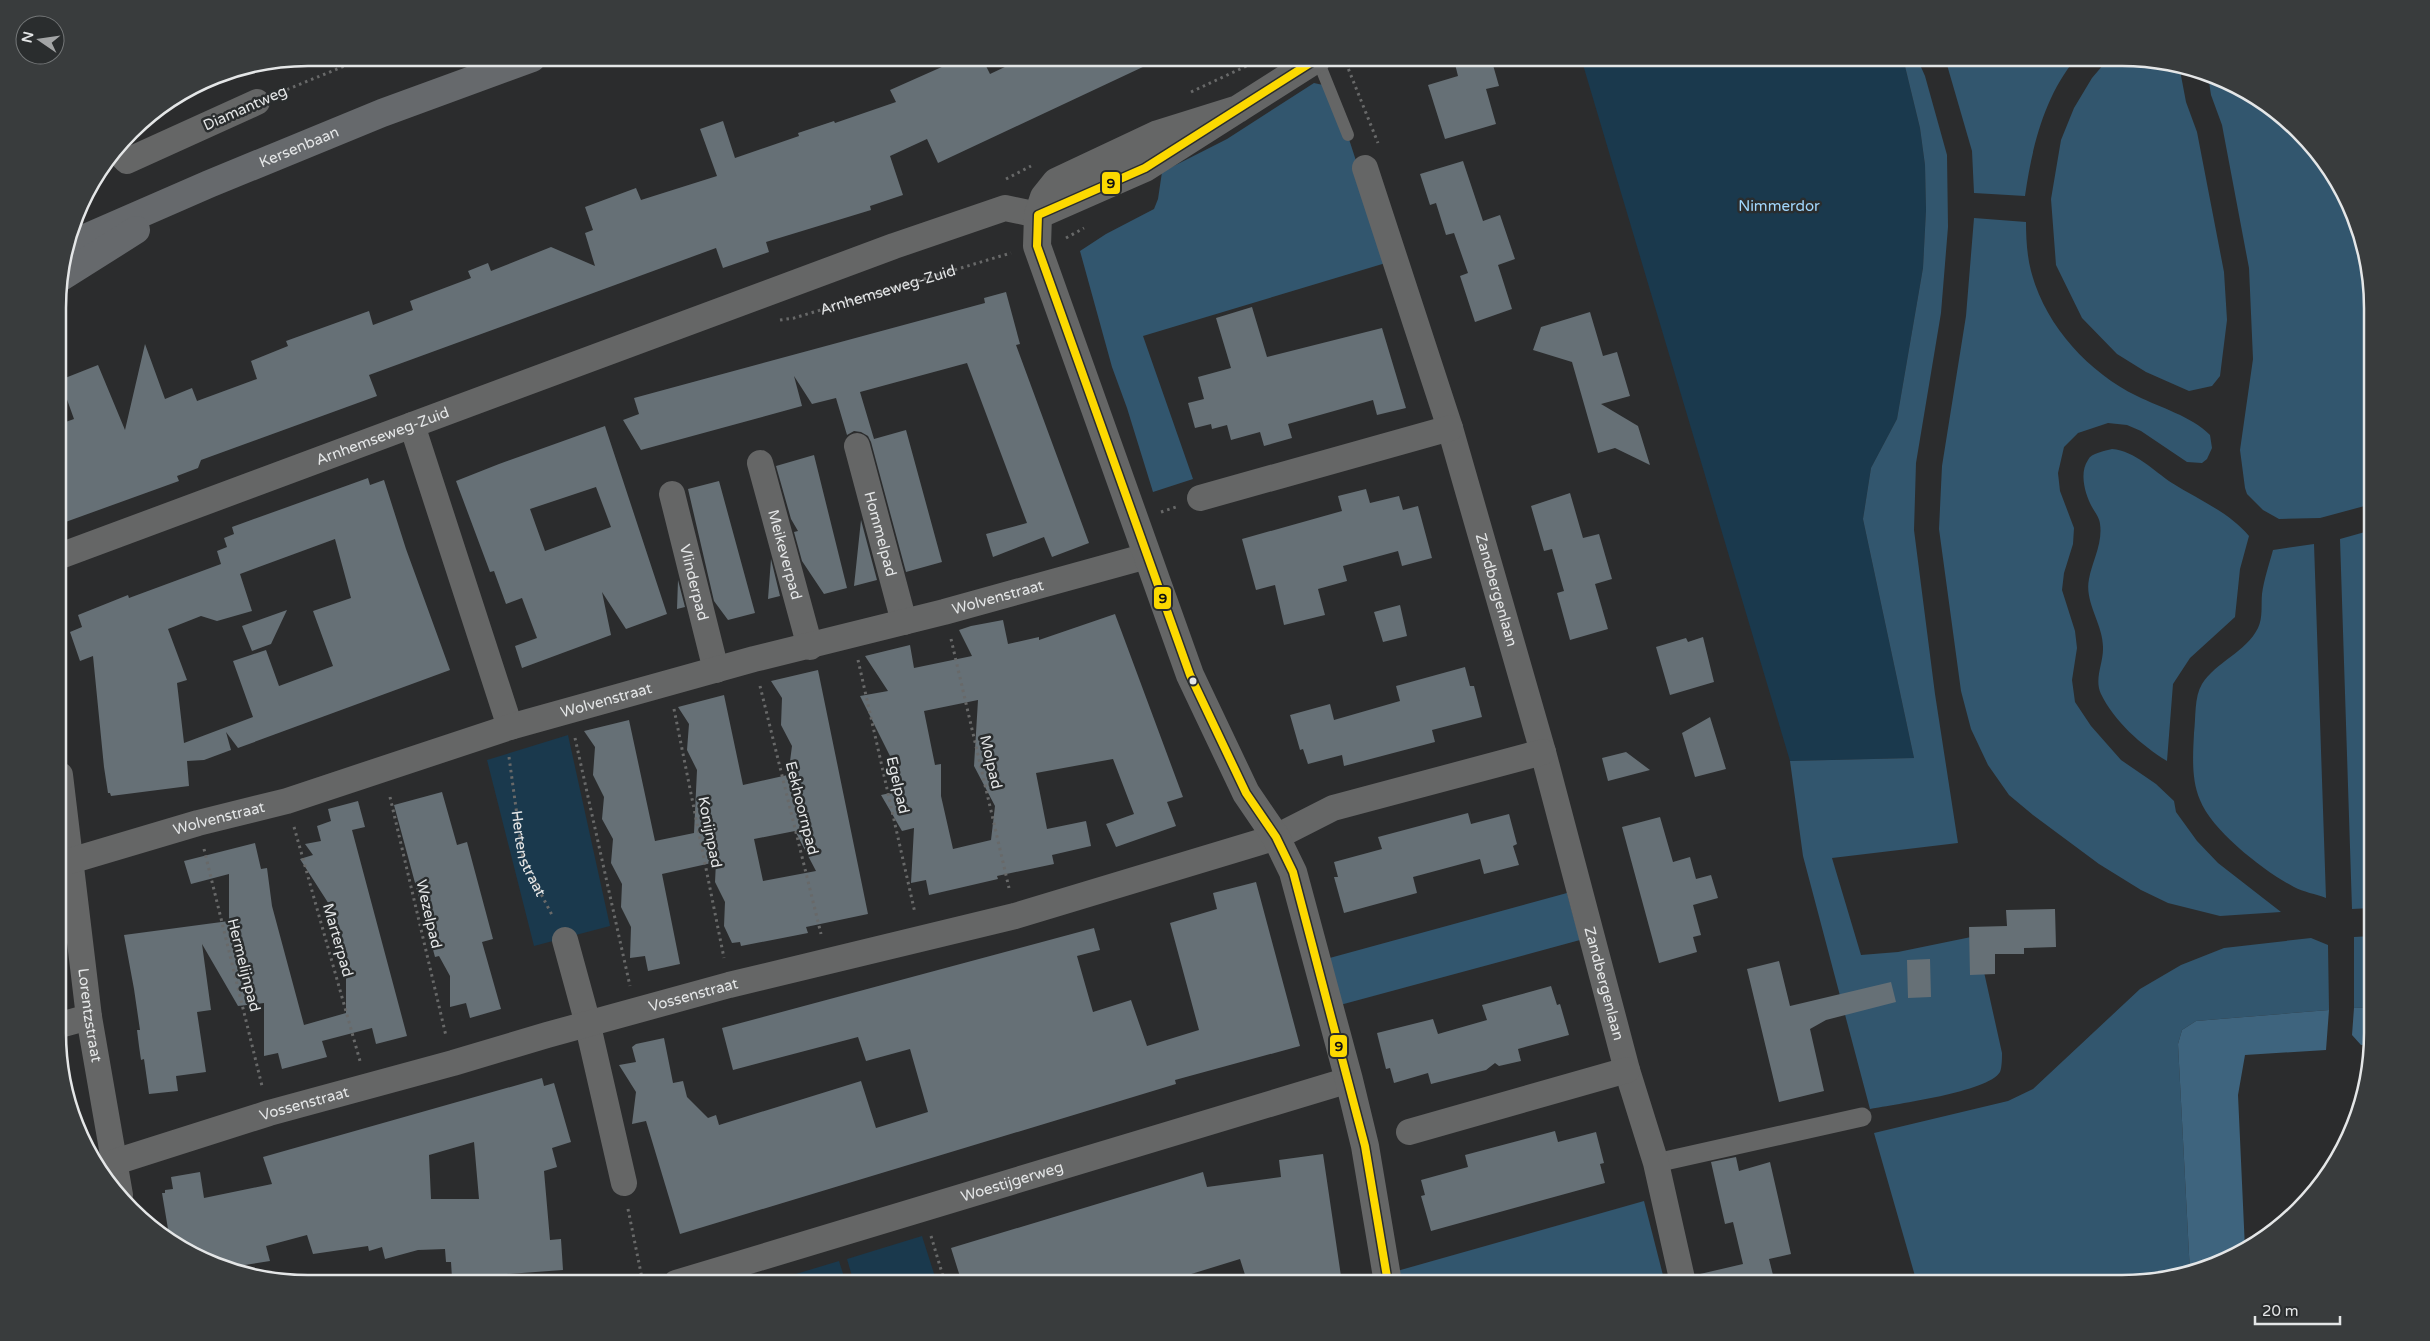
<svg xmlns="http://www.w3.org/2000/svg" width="2430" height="1341" font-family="'Varela Round',sans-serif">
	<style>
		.green { fill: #1a394d }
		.forest { fill: #32566e }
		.water { fill: #3e647e }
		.building { fill: #667076; fill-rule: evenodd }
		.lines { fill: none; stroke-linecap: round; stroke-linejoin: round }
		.path { stroke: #686969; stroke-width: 3; stroke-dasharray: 2.5 4; stroke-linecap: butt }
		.service { stroke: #656666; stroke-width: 12 }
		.pedestrian { stroke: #656666; stroke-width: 19 }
		.minor { stroke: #656666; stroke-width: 26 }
		.tertiary { stroke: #656666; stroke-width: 28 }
		.secondary { stroke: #66696c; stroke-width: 28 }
		.bus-1-casing { stroke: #2a2d2e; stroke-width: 11 }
		.bus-1 { stroke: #fcd900; stroke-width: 8 }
		.bus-dot { fill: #e4e6e7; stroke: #2a2d2e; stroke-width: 2 }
		.labels { text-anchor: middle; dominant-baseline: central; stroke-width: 5; stroke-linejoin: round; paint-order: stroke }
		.street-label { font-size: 15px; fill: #e4e6e7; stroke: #2a2d2e }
		.park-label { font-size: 15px; fill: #a1d6fc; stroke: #2a2d2e }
		.rim { fill: none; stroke: #e4e6e7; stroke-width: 2.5 }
		.line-badge { stroke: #2a2d2e; stroke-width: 2 }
		.pale-badge-label { font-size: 14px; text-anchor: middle; font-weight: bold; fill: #111 }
	</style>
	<rect width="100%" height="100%" fill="#2b2c2d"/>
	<path class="green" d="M1581 58H1903L1920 128 1925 165 1926 210 1923 268 1897 419 1871 468 1863 519 1914 758 1790 761Z
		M568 735 610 926 534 946 487 760Z
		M922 1236 937 1283H896L894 1277 872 1283H854L847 1259Z
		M839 1261 846 1283H766Z"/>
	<path class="forest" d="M1903 58H1917L1925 76 1947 155 1948 227 1941 313 1916 463 1914 530 1935 694 1958 843 1832 858 1861 955 1898 952 1976 936 2002 1053C2002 1058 2002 1067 2000 1072 1988 1092 1896 1104 1870 1109L1803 856 1790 761 1914 758 1863 519 1871 468 1897 419 1923 268 1926 210 1925 165 1920 128Z
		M1945 58H2076C2044 97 2032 147 2025 196L1974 193 1972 151Z
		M2109 58 2179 65 2186 102 2197 132 2224 272 2227 320 2220 376 2212 386 2189 391 2146 372 2117 354 2082 318 2056 265 2051 199 2061 140 2074 108 2092 78Z
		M2208 75 2247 91 2299 131 2330 169 2359 228 2372 291V504L2320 518 2279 519 2263 510 2247 494 2245 488 2240 450 2253 359 2249 268 2222 125 2211 95Z
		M1314 83 1332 87 1389 262 1143 336 1193 479 1153 492 1127 408 1112 367 1080 251 1106 234 1154 209 1158 199 1162 172 1227 139Z
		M1974 218 2026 222C2026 238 2027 256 2031 271 2045 325 2088 372 2137 396 2161 408 2191 416 2210 435L2212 448 2207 459 2202 463 2187 462 2141 431 2127 425 2108 423 2078 433 2064 447 2058 473 2060 491 2074 528 2073 544 2064 573 2062 590 2075 631 2077 648 2072 680 2075 702 2091 726 2121 760 2156 784 2174 801 2176 812 2197 841 2218 863 2281 912 2220 916 2168 903 2141 890 2099 864 2033 815 2009 795 1988 765 1971 729 1961 691 1939 529 1942 466 1966 316Z
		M2112 449C2135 451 2154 471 2172 483 2199 500 2229 512 2249 536L2240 569 2235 617 2190 658 2173 684 2167 761C2141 745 2114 721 2101 694 2094 679 2103 664 2103 649 2104 625 2084 603 2089 579 2092 562 2103 543 2100 524 2100 519 2095 512 2092 507 2085 494 2079 473 2088 460 2091 453 2105 451 2112 449Z
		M2372 530V908L2352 909 2340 539Z
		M2314 544 2326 898C2316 894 2303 892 2294 887 2265 872 2212 831 2200 800 2191 779 2193 755 2194 733 2196 718 2194 697 2202 684 2216 662 2246 652 2258 628 2263 618 2261 605 2262 594 2264 579 2269 565 2273 550Z
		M1567 893 1580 940 1340 1005 1326 959Z
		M2372 936V1007L2354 1008V937Z
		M2311 938 2328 945 2329 1010 2196 1021 2182 1030 2178 1044 2190 1273 2138 1283H1917L1874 1133 2008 1101 2033 1089 2140 989 2181 965 2224 948Z
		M1644 1201 1665 1283H1399L1397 1271Z"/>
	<path class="water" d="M2372 1007V1044L2361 1045 2352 1035 2354 1008Z
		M2329 1010 2326 1050 2245 1055 2238 1095 2245 1249 2202 1270 2190 1273 2178 1044 2182 1030 2196 1021Z"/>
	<path class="building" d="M962 58H982L990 74 1024 58H1162L938 163 927 139 890 156 903 195 870 206 871 210 766 242 769 252 723 268 716 248 369 375 377 396 201 460 198 468 177 476 179 481 60 524V424L74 419 60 380 98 365 125 430 145 344 165 399 192 388 197 401 257 379 251 361 288 346 286 341 369 311 373 325 413 310 410 301 471 278 468 271 488 263 491 271 551 247 595 266 585 233 593 230 585 207 636 188 641 200 717 176 700 129 723 121 735 158 799 136 798 133 834 121 835 123 896 102 890 90Z
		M1477 58H1491L1499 86 1486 89 1496 124 1445 139 1428 85 1458 76 1455 64Z
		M1463 161 1483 221 1500 215 1515 259 1498 265 1512 309 1475 322 1460 276 1468 273 1454 233 1446 235 1436 203 1430 205 1420 174Z
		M1006 292 1020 344 1016 345 1089 543 1052 557 1044 537 993 557 986 534 1027 523 967 363 860 392 874 439 906 430 942 562 906 572 871 442 868 436 861 432 854 431 847 435 836 398 812 404 794 376 802 406 641 450 623 420 639 414 634 398 985 303 984 298Z
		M1252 307 1267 357 1382 328 1406 408 1377 415 1373 400 1288 424 1292 438 1264 446 1260 432 1231 440 1227 425 1212 429 1211 424 1195 428 1188 403 1204 399 1198 377 1231 368 1216 318Z
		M1590 312 1603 356 1617 352 1630 396 1601 404 1638 426 1650 465 1615 448 1598 453 1572 362 1533 350 1541 327Z
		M605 426 667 614 626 629 602 592 611 635 522 668 515 646 537 638 522 598 506 604 494 571 490 572 456 481 499 464ZM596 487 611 527 545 551 530 509Z
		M814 455 847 588 824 594 802 561 794 532 798 531 791 519 776 466Z
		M368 478 370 485 384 480 406 549 450 670 238 748 226 732 231 750 204 760 187 761 189 786 111 796 110 793H108L104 767 93 656 80 661 70 632 82 627 78 615 128 595 129 598 221 564 217 551 227 547 224 538 234 534 232 527ZM335 539 351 598 313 611 333 666 279 686 266 650 233 661 253 717 184 743 177 683 187 680 168 629 201 616 217 621 252 611 240 574Z
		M719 481 755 613 728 620 714 601 688 489Z
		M1366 489 1370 503 1399 496 1403 510 1418 506 1432 558 1402 566 1398 551 1343 566 1347 581 1318 589 1325 615 1284 625 1275 585 1256 590 1242 539 1342 511 1338 496Z
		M1570 493 1583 538 1599 534 1612 579 1595 584 1608 629 1570 640 1557 593 1564 591 1552 549 1544 551 1531 506Z
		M861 520 877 580 854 586Z
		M771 559 780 596 768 599Z
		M678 580 685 607 677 609Z
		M1400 605 1407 636 1383 642 1374 612Z
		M287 610 271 644 252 651 242 626Z
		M1115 614 1183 797 1167 802 1176 826 1116 847 1106 824 1134 814 1113 759 1036 773 1047 829 1086 821 1091 846 1052 855 1054 864 997 876 998 879 929 895 926 880 911 883 914 828 902 831 881 795 895 792 892 787 904 784 860 696 888 691 865 656 910 645 914 668 972 656 959 630 971 626 1003 620 1008 644 1039 637V640ZM978 700 974 766 995 806 991 840 953 849 941 796V764L935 765 924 711Z
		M1703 637 1714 682 1670 695 1656 647 1686 638 1688 642Z
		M1465 667 1470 686H1474L1482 717 1432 730 1435 742 1344 766 1342 755 1308 764 1303 749 1300 750 1290 715 1330 704 1334 720 1400 701 1396 686Z
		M818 670 868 914 806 927 808 933 741 946 740 942 732 943 724 926 725 902 715 882 716 862 662 874 680 964 648 971 645 956 630 958 631 927 621 907 622 884 611 863 613 839 602 819 604 797 593 775 595 747 584 731 629 720 655 841 694 833 697 770 687 750 689 724 678 707 724 695 743 785 792 774 789 769 792 746 781 725 782 698 771 681ZM795 831 816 871 763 881 754 839Z
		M1710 717 1726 769 1695 777 1682 733Z
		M1626 752 1650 770 1608 781 1602 758Z
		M442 792 457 845 467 842 493 939 482 942 501 1009 470 1018 466 1003 450 1007V976L439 956 435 957 394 805Z
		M358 801 365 827 352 830 407 1036 376 1044 372 1028 322 1041 327 1057 282 1069 278 1053 264 1056V1003L238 1006 202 944 211 1010 197 1012 206 1072 176 1076 178 1091 149 1094 144 1059 141 1060 139 1046 137 1030H140L134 989 124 935 229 921V874L191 884 184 861 255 843 261 869 267 868 272 906 304 1025 346 1013V957L334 938V912L300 859 313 855 305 844 321 841 317 826 331 821 328 809Z
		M1468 813 1471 824 1509 814 1517 844 1513 846 1519 865 1484 874 1480 859 1413 877 1417 893 1344 913 1334 877H1338L1334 862 1382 849 1378 837Z
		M1660 817 1673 862 1690 857 1696 879 1711 875 1718 898 1693 905 1701 935 1693 937 1697 952 1659 963 1622 827Z
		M1256 882 1300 1046 1175 1080 1176 1084 680 1234 646 1121 632 1124 636 1092 619 1065 636 1062 632 1047 636 1044 664 1038 673 1083 683 1081 687 1097 708 1118 716 1115 719 1125 861 1081 876 1128 928 1112 910 1049 866 1061 858 1037 733 1070 722 1028 1094 928 1100 950 1077 956 1093 1012 1131 1000 1147 1046 1199 1030 1170 923 1217 909 1213 893Z
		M2055 909 2056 947 2024 948V954H1995V974L1970 975 1969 927 2007 926 2006 910Z
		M1930 959 1931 997 1908 998 1907 960Z
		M1779 961 1790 1006 1891 982 1896 1002 1826 1020 1810 1029 1824 1091 1779 1102 1747 969Z
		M1551 986 1557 1005 1560 1004 1569 1035 1518 1049 1521 1061 1499 1066 1495 1063 1486 1070 1431 1084 1428 1073 1394 1083 1390 1068 1386 1069 1377 1033 1433 1019 1438 1034 1487 1020 1482 1005Z
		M542 1078 544 1086 554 1083 571 1142 552 1148 557 1167 544 1171 550 1240 561 1239 563 1270 452 1278 451 1262H446L445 1249 418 1250 385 1259 382 1247 369 1251 368 1246 313 1254 307 1235 266 1246 270 1261 226 1268 183 1250 170 1241 162 1193H165V1190L173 1189 171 1177 200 1172 204 1198 272 1184 263 1157ZM474 1142 479 1199H431L429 1155Z
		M1555 1131 1558 1142 1596 1132 1604 1163 1600 1164 1605 1183 1431 1231 1421 1196 1425 1195 1421 1180 1468 1167 1465 1155Z
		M1323 1154 1342 1283H1296L1295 1275 1247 1281 1240 1259 1162 1283H962L951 1248 1203 1172 1207 1187 1281 1177 1279 1160Z
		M1736 1157 1739 1171 1770 1162 1791 1254 1769 1259 1775 1283H1701L1700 1274 1743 1264 1733 1222 1725 1224 1711 1162Z"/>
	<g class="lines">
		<g class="path">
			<path d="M1346 63 1378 143"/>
			<path d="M281 92 364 58"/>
			<path d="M1191 92 1251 64"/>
			<path d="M1006 179 1031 166"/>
			<path d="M1066 238 1084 228"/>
			<path id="s1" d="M780 320 794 318 1011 253"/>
			<path d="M1161 512 1176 507"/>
			<path d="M951 639 1009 888"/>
			<path d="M858 660 915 913"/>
			<path d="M760 686 821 934"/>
			<path d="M674 709 724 958"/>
			<path d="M575 738 630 986"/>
			<path id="s2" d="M509 757 523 859 553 917"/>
			<path d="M390 797 446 1036"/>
			<path d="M294 827 360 1061"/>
			<path d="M204 849 262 1086"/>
			<path d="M628 1209 643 1283"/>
			<path d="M931 1236 945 1283"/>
		</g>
		<path class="service" d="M1317 58 1348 135"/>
		<path class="pedestrian" d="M1656 1163 1862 1117"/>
		<g class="minor">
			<path d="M118 152 127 161 257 102"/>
			<path id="s3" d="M1365 168 1450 428 1543 752 1627 1070 1656 1163 1683 1283"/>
			<path d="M412 425 510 727"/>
			<path id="s4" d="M857 446 904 622"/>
			<path id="s5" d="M760 463 810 647"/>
			<path id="s6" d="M672 494 716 670"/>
			<path d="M1200 498 1450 428"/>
			<path id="s7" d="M60 556 894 246 1005 208 1038 215"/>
			<path id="s8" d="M60 775 89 1017 120 1195"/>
			<path id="s9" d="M70 861 198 823 287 801 510 727 754 659 944 612 1147 556"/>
			<path d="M565 940 585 1013 624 1183"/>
			<path d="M60 1025 89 1017"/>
			<path d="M1409 1132 1627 1070"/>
			<path id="s10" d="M115 1162 269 1113 453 1063 547 1035 729 985 1015 916 1257 843 1276 837 1333 808 1543 752"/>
			<path id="s11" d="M676 1283 1349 1080"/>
		</g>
		<path class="tertiary" d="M1238 109 1158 134 1056 182 1044 197 1038 215 1037 246 1190 675 1246 793 1276 837 1293 872 1349 1080 1365 1146 1388 1283
			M1038 215 1145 168 1318 58"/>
		<g class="secondary">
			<path id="s12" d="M69 245 209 184 382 113 532 58"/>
			<path d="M60 278 136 230"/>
		</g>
		<g class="bus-1-casing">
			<path id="bus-1" d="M1318 58 1145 168 1038 215 1037 246 1190 675 1246 793 1276 837 1293 872 1365 1146 1388 1283"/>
		</g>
		<use href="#bus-1" class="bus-1"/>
	</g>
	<circle class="bus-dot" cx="1193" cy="681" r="4.5"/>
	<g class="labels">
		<g class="street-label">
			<text transform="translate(245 108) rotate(-24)">Diamantweg</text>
			<text stroke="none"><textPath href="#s12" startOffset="250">Kersenbaan</textPath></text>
			<text stroke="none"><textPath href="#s1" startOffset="112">Arnhemseweg-Zuid</textPath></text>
			<text stroke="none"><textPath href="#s7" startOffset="344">Arnhemseweg-Zuid</textPath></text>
			<text stroke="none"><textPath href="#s4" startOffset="91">Hommelpad</textPath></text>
			<text stroke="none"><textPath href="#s5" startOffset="95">Meikeverpad</textPath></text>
			<text stroke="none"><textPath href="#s6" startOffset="91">Vlinderpad</textPath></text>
			<text stroke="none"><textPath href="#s3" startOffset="442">Zandbergenlaan</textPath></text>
			<text stroke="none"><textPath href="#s9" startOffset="965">Wolvenstraat</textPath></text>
			<text stroke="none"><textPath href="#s9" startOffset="560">Wolvenstraat</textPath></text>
			<text transform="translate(991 762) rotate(77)">Molpad</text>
			<text transform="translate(898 785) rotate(77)">Egelpad</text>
			<text transform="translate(802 808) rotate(76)">Eekhoornpad</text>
			<text stroke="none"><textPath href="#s9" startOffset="155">Wolvenstraat</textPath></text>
			<text transform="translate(710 832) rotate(79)">Konijnpad</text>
			<text stroke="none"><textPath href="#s2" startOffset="99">Hertenstraat</textPath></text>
			<text transform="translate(429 914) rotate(77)">Wezelpad</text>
			<text transform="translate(338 940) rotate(74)">Marterpad</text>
			<text transform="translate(244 965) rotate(76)">Hermelijnpad</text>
			<text stroke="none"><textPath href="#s3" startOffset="850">Zandbergenlaan</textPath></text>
			<text stroke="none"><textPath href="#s10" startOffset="602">Vossenstraat</textPath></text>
			<text stroke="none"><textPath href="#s8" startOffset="242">Lorentzstraat</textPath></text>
			<text stroke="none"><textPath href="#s10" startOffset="198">Vossenstraat</textPath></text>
			<text stroke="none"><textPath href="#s11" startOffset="351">Woestijgerweg</textPath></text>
		</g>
		<g class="park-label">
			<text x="1779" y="206">Nimmerdor</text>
		</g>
	</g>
	<path d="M0 0H2430V1341H0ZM308 66H2122A242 242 0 0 1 2364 308V1033A242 242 0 0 1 2122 1275H308A242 242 0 0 1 66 1033V308A242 242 0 0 1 308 66Z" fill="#393c3d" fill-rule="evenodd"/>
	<path class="rim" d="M308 66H2122A242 242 0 0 1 2364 308V1033A242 242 0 0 1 2122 1275H308A242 242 0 0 1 66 1033V308A242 242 0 0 1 308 66Z"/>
	<g class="line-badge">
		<rect x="1101" y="171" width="20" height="24" rx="5" fill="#fcd900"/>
		<rect x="1153" y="586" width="19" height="24" rx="5" fill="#fcd900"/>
		<rect x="1329" y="1034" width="19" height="24" rx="5" fill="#fcd900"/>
	</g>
	<g class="pale-badge-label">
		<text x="1111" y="188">9</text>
		<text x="1163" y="603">9</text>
		<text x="1339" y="1051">9</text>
	</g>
	<g transform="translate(40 40) rotate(283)"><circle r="24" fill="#2a2d2e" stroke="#747778"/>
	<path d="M0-4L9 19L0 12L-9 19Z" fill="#a3a5a6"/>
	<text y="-8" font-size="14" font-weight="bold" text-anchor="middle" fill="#e4e6e7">N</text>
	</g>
	<path d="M2255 1316v8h85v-8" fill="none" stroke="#e4e6e7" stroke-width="2.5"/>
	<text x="2262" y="1316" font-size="15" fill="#e4e6e7" stroke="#2a2d2e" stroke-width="4" paint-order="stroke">20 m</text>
</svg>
